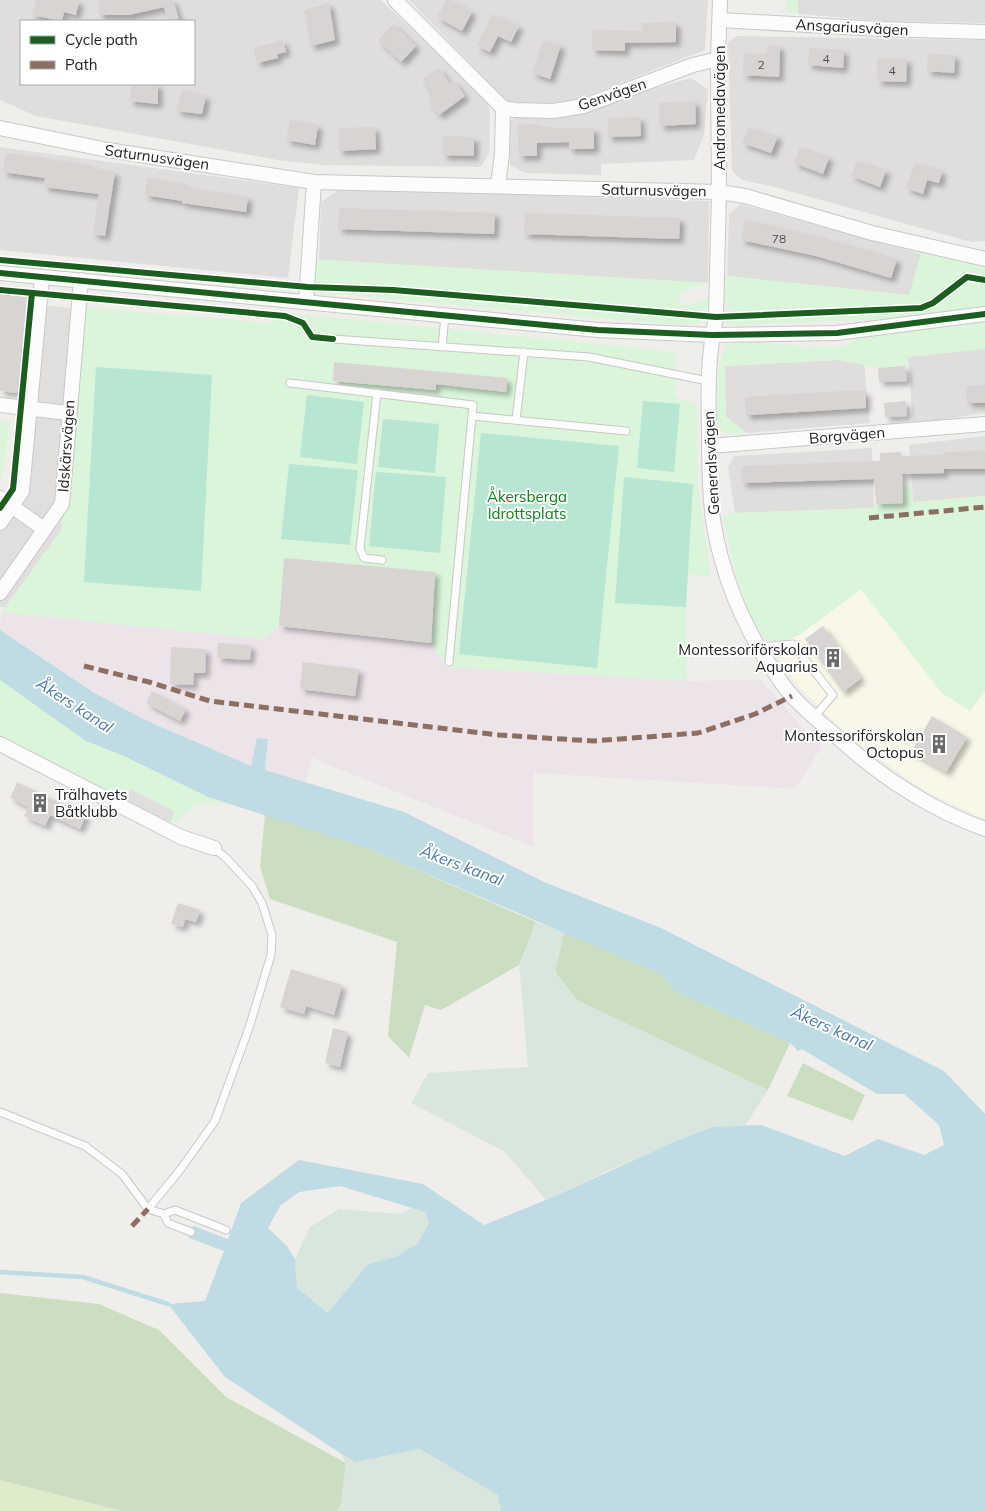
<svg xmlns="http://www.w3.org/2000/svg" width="985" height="1511" font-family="Mulish,sans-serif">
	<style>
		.residential { fill: #dfdedc; fill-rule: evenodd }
		.industrial { fill: #ede4e9 }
		.education { fill: #f8f7e8 }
		.grass { fill: #ddeccb }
		.forest { fill: #cbdec1 }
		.wetland { fill: #d9e6de }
		.park { fill: #daf5da }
		.pitch { fill: #b7e6d2 }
		.parking { fill: #e0dfde }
		.water { fill: #bfdbe3; fill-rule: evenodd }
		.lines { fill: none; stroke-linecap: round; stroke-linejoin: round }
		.stream { stroke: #bfdbe3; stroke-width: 4.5 }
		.building { fill: #d7d4d2; filter: url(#shadow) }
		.service-casing { stroke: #c9c8c7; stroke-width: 9 }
		.minor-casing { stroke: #c9c8c7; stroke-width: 16 }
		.service { stroke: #fdfcfc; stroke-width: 7 }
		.minor { stroke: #fdfcfc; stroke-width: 14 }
		.quiet { stroke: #8d6e63; stroke-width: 5; stroke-dasharray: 10 5; stroke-linecap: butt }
		.cycleway-casing { stroke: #fff; stroke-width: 9 }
		.cycleway { stroke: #1b5e20; stroke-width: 6 }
		.labels { text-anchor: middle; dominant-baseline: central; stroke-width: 4; stroke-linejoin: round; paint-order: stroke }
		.number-label { font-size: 12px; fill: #4f4e4e }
		.street-label { font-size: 15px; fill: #222; stroke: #fff }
		.park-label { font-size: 15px; fill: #0c8416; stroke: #fff }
		.poi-label { font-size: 15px; fill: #222; stroke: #fff; text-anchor: end }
		.water-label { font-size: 16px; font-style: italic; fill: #4a7aab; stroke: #fff }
	</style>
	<defs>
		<filter id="shadow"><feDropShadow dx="4.5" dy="4.5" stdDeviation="2.5" flood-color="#0004"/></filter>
	</defs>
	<rect width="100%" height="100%" fill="#f0eeeb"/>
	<path class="residential" d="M0 0H381L488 101 490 114 489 153 481 167 322 165 278 160 36 116 0 100ZM21 21H194V84H21Z
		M409 0H708L705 50 582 98 557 104 508 102Z
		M798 0H985V23L882 21 798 14Z
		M737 36 985 40V241L971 242 771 186 742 180 732 171 728 42Z
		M691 78 708 90 704 135 694 160 601 164V175L525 173 510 165 509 122 519 115 599 104Z
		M0 147 299 188 288 278 0 250Z
		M340 189 709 201 708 283 319 260 321 202Z
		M740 204 922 254 909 295 727 276 729 214Z
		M985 349V413L913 424 908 357Z
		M838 360 864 364 870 423 747 433 726 417 724 366Z
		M985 436V496L913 502 909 445Z
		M872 448 874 508 735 513 728 467 734 456Z"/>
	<path class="industrial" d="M1 612 264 639 279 626 431 643 447 667 687 681 761 680 821 748 795 789 534 773V847L312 758 306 782 265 770 268 738H257L251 767 143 719 94 692 0 630Z"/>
	<path class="education" d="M861 589 942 693 970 711 985 691V819L927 792 886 764 847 735 800 688 780 659 781 642 799 635Z"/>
	<path class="grass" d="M0 1480 122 1511H0Z"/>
	<path class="forest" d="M265 814 369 849 536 922 519 965 441 1010 425 1005 409 1058 388 1036 397 942 270 899 260 866Z
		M564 932 662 975 674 991 790 1043 768 1090 578 1001 555 972Z
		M803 1063 865 1095 853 1121 787 1096Z
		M0 1293 99 1304 159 1330 226 1397 346 1463 341 1505 337 1511H122L0 1480Z"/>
	<path class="wetland" d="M536 922 564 932 555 972 578 1001 768 1090 745 1126 712 1127 612 1169 546 1200 505 1152 411 1103 428 1073 528 1067 519 965Z
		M412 1208 425 1212 437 1223 373 1337 322 1309 297 1288 295 1259 310 1227 339 1209 401 1214Z
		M420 1449 499 1495 501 1511H337L341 1505 346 1463 340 1453 356 1462Z"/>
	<path class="park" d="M786 0H798V14L787 13Z
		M911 248 977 261 985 266V305C904 322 820 321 738 325L725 324 720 321V318H726L732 311 724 303V276L909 295 921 254 909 251Z
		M313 259 708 283 678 293 681 306 688 305 710 297 704 319 696 324 677 325 325 293 318 290 313 274Z
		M97 308 272 323 268 311 676 352 675 397 697 404 698 486 711 577 688 574 686 607 687 681 447 667 431 643 279 626 264 639 1 612 61 529 81 309Z
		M985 321V349L908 357 909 366 878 368 837 360 725 366 726 417 747 433 726 434 721 430 717 422C718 398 714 366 727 345L737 344 738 340 799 346 841 347 863 336Z
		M0 421 10 422 1 479 0 478Z
		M912 486 913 502 985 496V691L970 711 942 693 861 589 799 635 781 642 766 640 751 618 737 578 722 515 736 513 874 508 876 504 903 503V487Z
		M0 680 78 735 99 747 126 757 178 783 208 797 228 804H197L174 824 170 822 175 812 131 789 126 800 29 753 0 736Z"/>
	<path class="pitch" d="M96 367 212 375 201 591 84 582Z
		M307 395 364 402 357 464 300 457Z
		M643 401 680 404 674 472 637 468Z
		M383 419 439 424 435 473 378 467Z
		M481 433 619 446 597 668 459 654Z
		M289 464 358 470 350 545 281 539Z
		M376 472 446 477 440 553 369 546Z
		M624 477 693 484 686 607 615 603Z"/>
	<path class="parking" d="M39 305 81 309 61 530 5 607H0V513L22 476Z
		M131 789 175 812 170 822 126 800Z"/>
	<path class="water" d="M0 630 93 692 143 719 251 766 257 738 268 739 265 770 404 812 544 882 661 928 944 1071 985 1114V1511H501L498 1495 420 1449 356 1462 340 1453 225 1377 168 1304 205 1301 224 1251 189 1238 193 1226 228 1239 241 1203 299 1160 423 1184 484 1225 546 1200 672 1143 712 1127 761 1125 845 1156 878 1139 924 1155 944 1145 939 1125 904 1094H877L802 1049 798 1051 790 1043 674 991 662 975 369 849 208 797 126 757 86 741 0 680ZM340 1186 425 1212 429 1223 418 1243 396 1257 368 1264 328 1313 297 1288 295 1259 287 1246 268 1228 280 1206 299 1192Z"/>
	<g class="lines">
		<path class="stream" d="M0 1272 83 1277 168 1304"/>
	</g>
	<path class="building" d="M36 0H79L76 15 64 12 62 21 32 15Z
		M99 0H173L179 19 168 21 164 7 129 15H99Z
		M447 0H451L472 12 462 31 437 17Z
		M329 3 335 40 311 46 304 10Z
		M492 14 519 26 511 42 498 36 490 52 477 46Z
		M676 22V42L625 43V51L592 50V30L642 31V23Z
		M393 24 416 46 401 62 378 40Z
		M283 40 286 52 277 54 278 58 257 63 254 48Z
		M543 40 561 45 550 79 532 73Z
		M768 45 780 46 779 77 743 75 744 53 767 54Z
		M809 48 844 50 843 68 808 65Z
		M928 54 955 55 954 73 927 71Z
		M878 58 907 59 906 82 877 81Z
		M439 68 450 84 454 81 465 96 439 115 428 100 434 96 422 79Z
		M132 84H158V104L129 101Z
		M182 90 206 96 202 114 176 111Z
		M695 101 696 124 660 126 659 103Z
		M640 117 641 136 608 137V118Z
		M290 120 318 125 315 145 286 140Z
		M537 124V127H551V128H594V149H569V142L537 143V156H519L518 125Z
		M375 127 376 149 339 151V128Z
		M749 127 778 136 771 153 742 143Z
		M443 136 474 137V156L443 155Z
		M800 147 829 157 823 174 794 163Z
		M6 153 89 165V168L115 172 105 236 93 234 99 194 44 187 45 178 3 172Z
		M857 161 886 170 880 187 851 176Z
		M915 162 942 171 939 183 927 180 923 194 906 188Z
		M147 178 184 184V187L248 197 246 212 182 203V201L145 195Z
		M339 208 495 213 494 234 338 229Z
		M525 213 680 218 679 239 524 234Z
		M745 220 821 237 897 259 891 278 816 256 741 240Z
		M0 294 28 297 17 393 0 391Z
		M334 362 507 378 506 392 436 384V390L333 381Z
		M905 366 907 381 879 382 878 368Z
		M985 385V403H969V401H967L966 386Z
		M843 391H866V408L746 415 745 397Z
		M906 401 907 416 885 417 884 403Z
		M985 451V469H944V473L902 474 903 503 876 504 874 479 742 483V466L880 461V453L901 452V456L944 455V452Z
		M284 558 435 572 431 643 279 626Z
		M823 626 861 678 843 692 805 639Z
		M218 643 251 645 250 660 217 658Z
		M171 647 206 649 205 673H194L193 685 170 684Z
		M303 662 359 669 355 696 300 689Z
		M152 691 186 709 180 721 146 703Z
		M932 716 967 737 946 772 911 752Z
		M17 782 86 815 80 829 50 815 45 826 24 816 29 807 10 798Z
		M178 903 200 910 196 922 185 919 183 927 171 924Z
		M291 969 342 985 334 1015 306 1006 304 1014 280 1007Z
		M333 1028 348 1032 340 1067 325 1063Z"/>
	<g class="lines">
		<g class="service-casing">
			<path id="service" d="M333 339 589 357 708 381
				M442 347 445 316
				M290 383 473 405 449 662
				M377 393 360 549 364 558 382 560
				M472 416 626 431
				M516 420 524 352
				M759 647 793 644 833 695 814 717
				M0 1112 85 1146 122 1174 148 1209 164 1214 175 1210 226 1230
				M148 1209 180 1170 215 1121 249 1028 271 955 272 935 262 903 252 886 226 858 214 848
				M164 1214 168 1223 191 1232"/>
		</g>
		<g class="minor-casing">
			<path id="minor" d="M395 0 503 108 502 154 498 186
				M720 0 718 59 719 192 716 317C708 354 708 392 709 430 709 460 709 490 713 520 721 572 742 624 771 667 778 677 785 689 793 697 809 714 827 728 844 743 884 779 934 811 985 829
				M720 20 880 29 985 32
				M503 108 515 110 553 111 584 106 693 65 718 59
				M0 128 108 150 314 182
				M0 273 598 330 712 335 837 333 985 314
				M306 302 314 182 719 192 745 196 872 233 985 259
				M0 405 68 413
				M709 446 985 424
				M0 498 44 529
				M0 523 22 491 42 277
				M0 593 62 504 81 280
				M0 744 181 837 214 848"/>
		</g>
		<use href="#service" class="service"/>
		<use href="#minor" class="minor"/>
		<path class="quiet" d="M869 518 985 507
			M84 666 149 682 210 701 499 735 593 741 698 733 755 714 792 696
			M132 1226 148 1209"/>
		<g class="cycleway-casing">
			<path id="cycleway" d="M0 260 308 287 393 290 716 317 921 308 933 303 967 277 985 280
				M0 273 598 330 712 335 837 333 985 314
				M0 290 285 316 303 323 312 337 333 339
				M0 508 13 489 32 293"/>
		</g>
		<use href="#cycleway" class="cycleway"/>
	</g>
	<defs>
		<g id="building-bare" transform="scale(1.5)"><path d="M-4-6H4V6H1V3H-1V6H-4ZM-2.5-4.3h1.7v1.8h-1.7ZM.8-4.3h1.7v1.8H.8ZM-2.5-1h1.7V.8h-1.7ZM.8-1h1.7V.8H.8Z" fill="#6a6968" stroke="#fff" stroke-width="2.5" paint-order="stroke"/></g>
	</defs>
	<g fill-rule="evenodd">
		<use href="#building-bare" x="833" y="658"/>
		<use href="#building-bare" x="939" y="744"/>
		<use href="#building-bare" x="40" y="803"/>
	</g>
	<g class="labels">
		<g class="number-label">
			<text x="826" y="58">4</text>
			<text x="761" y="64">2</text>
			<text x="892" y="70">4</text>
			<text x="779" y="238">78</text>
		</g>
		<g class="street-label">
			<text transform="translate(852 27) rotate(3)">Ansgariusvägen</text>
			<text transform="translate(612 94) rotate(-19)">Genvägen</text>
			<text transform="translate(719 108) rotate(-90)">Andromedavägen</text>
			<text transform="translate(157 157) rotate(8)">Saturnusvägen</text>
			<text transform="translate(654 190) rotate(1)">Saturnusvägen</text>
			<text transform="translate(847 435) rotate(-5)">Borgvägen</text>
			<text transform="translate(66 446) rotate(-86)">Idskärsvägen</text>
			<text transform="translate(711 463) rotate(-93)">Generalsvägen</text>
		</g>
		<g class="park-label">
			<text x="527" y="496">Åkersberga<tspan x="527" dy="17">Idrottsplats</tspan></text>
		</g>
		<g class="poi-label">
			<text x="818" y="649">Montessoriförskolan<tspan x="818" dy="17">Aquarius</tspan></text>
			<text x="924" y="735">Montessoriförskolan<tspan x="924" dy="17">Octopus</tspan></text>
			<text x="55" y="794" text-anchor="start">Trälhavets<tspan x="55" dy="17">Båtklubb</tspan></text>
		</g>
		<g class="water-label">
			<text transform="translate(75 705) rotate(33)">Åkers kanal</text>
			<text transform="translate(462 865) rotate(21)">Åkers kanal</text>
			<text transform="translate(832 1028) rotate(24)">Åkers kanal</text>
		</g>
	</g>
	<rect x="20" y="20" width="175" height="65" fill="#ffffff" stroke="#a7a7a7"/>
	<rect x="30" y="36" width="25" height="8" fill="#1b5e20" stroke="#a7a7a7"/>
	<text x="65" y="45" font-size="15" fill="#222222">Cycle path</text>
	<rect x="30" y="61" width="25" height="8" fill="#8d6e63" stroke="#a7a7a7"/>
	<text x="65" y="70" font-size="15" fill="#222222">Path</text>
</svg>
